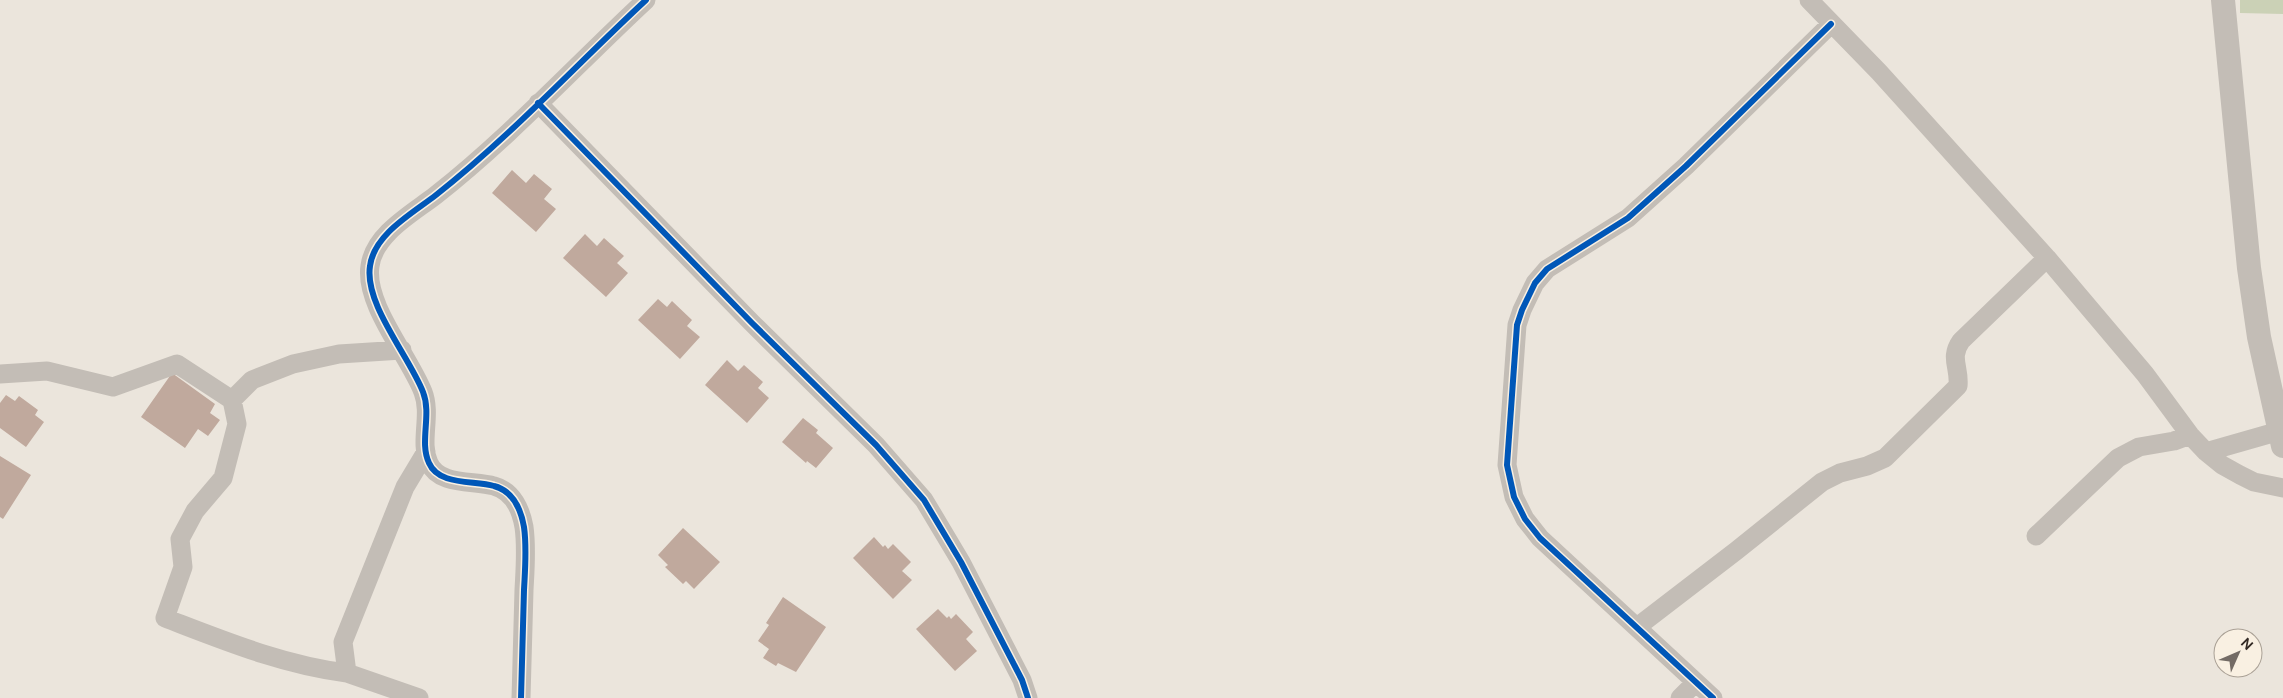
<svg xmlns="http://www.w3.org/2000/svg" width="2283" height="698" font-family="'DM Sans',sans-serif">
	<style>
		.green { fill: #cbd1b6 }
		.building { fill: #c0a99d }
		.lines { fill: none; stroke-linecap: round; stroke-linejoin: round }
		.minor { stroke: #c3bdb6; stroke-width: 19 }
		.tertiary { stroke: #c3bdb6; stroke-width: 24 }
		.cycleway-casing { stroke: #f9f0e2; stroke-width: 9 }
		.cycleway { stroke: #0057b8; stroke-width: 6 }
	</style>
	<rect width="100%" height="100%" fill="#ebe5dc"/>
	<path class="green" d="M2240 0H2283V14L2240 13Z"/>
	<path class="building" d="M512 170 526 183 534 174 552 189 544 199 556 209 536 232 492 193Z
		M585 234 597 246 604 238 624 256 617 263 628 273 606 297 563 258Z
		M658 299 667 307 672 301 692 320 687 326 700 337 680 359 638 320Z
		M727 360 738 371 744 365 763 382 758 388 769 398 747 423 705 385Z
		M172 373 215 404 210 413 220 420 208 436 198 429 185 448 141 417Z
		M6 395 15 401 19 396 38 410 35 415 44 422 26 447 0 428V403Z
		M803 418 818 430 816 433 833 448 816 468 807 461 806 463 782 442Z
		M0 456 31 475 3 519 0 517Z
		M683 528 720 562 694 589 686 581 683 584 665 567 668 565 658 555Z
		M874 537 883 547 885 545 888 549 893 544 911 562 902 571 912 580 893 599 853 558Z
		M783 597 826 627 796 672 778 663 776 666 763 658 769 649 758 641 769 625 766 623Z
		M938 609 947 618 949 616 951 619 956 614 973 632 966 639 977 651 955 671 916 629Z"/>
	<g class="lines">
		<path class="minor" d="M1809 0 1879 72 2047 258 2145 374 2190 435 2206 452 2222 465 2240 475 2254 482 2283 488
			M538 103 752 323 876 445 924 500 961 562 1022 680 1028 698
			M0 374 47 371 113 387 177 364 232 400 252 380 293 364 339 354 402 350
			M232 400 237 424 223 478 195 511 180 539 183 567 165 618C225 641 283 665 347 673
			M2206 452 2283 430
			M2036 536 2118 458 2139 447 2174 441 2190 435
			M1637 627 1736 551 1822 482 1840 473 1867 466 1885 458 1958 386C1960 367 1949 358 1961 341L2047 258
			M419 698 347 673 343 642 405 487 426 452
			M521 698C522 662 523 626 524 590 525 570 527 548 524 527 521 510 513 491 494 486 474 480 439 486 429 463 419 442 432 415 423 392 409 356 364 304 370 266 374 234 413 213 436 195 511 136 576 65 646 0
			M1680 698 1695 683
			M1713 698 1540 538 1525 519 1514 497 1507 465 1517 325 1522 310 1535 283 1547 269 1628 218 1686 166 1831 24"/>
		<path class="tertiary" d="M2223 0 2249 268 2259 337 2283 446"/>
		<g class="cycleway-casing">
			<path id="cycleway" d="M538 103 752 323 876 445 924 500 961 562 1022 680 1028 698
				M521 698C522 662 523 626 524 590 525 570 527 548 524 527 521 510 513 491 494 486 474 480 439 486 429 463 419 442 432 415 423 392 409 356 364 304 370 266 374 234 413 213 436 195 511 136 576 65 646 0
				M1713 698 1540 538 1525 519 1514 497 1507 465 1517 325 1522 310 1535 283 1547 269 1628 218 1686 166 1831 24"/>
		</g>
		<use href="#cycleway" class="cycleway"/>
	</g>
	<g transform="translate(2238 653) rotate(45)"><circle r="24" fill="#f9f0e2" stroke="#aaa196"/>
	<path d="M0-4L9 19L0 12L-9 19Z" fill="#736b65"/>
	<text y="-8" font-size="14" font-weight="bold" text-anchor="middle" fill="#332a25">N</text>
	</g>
</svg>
